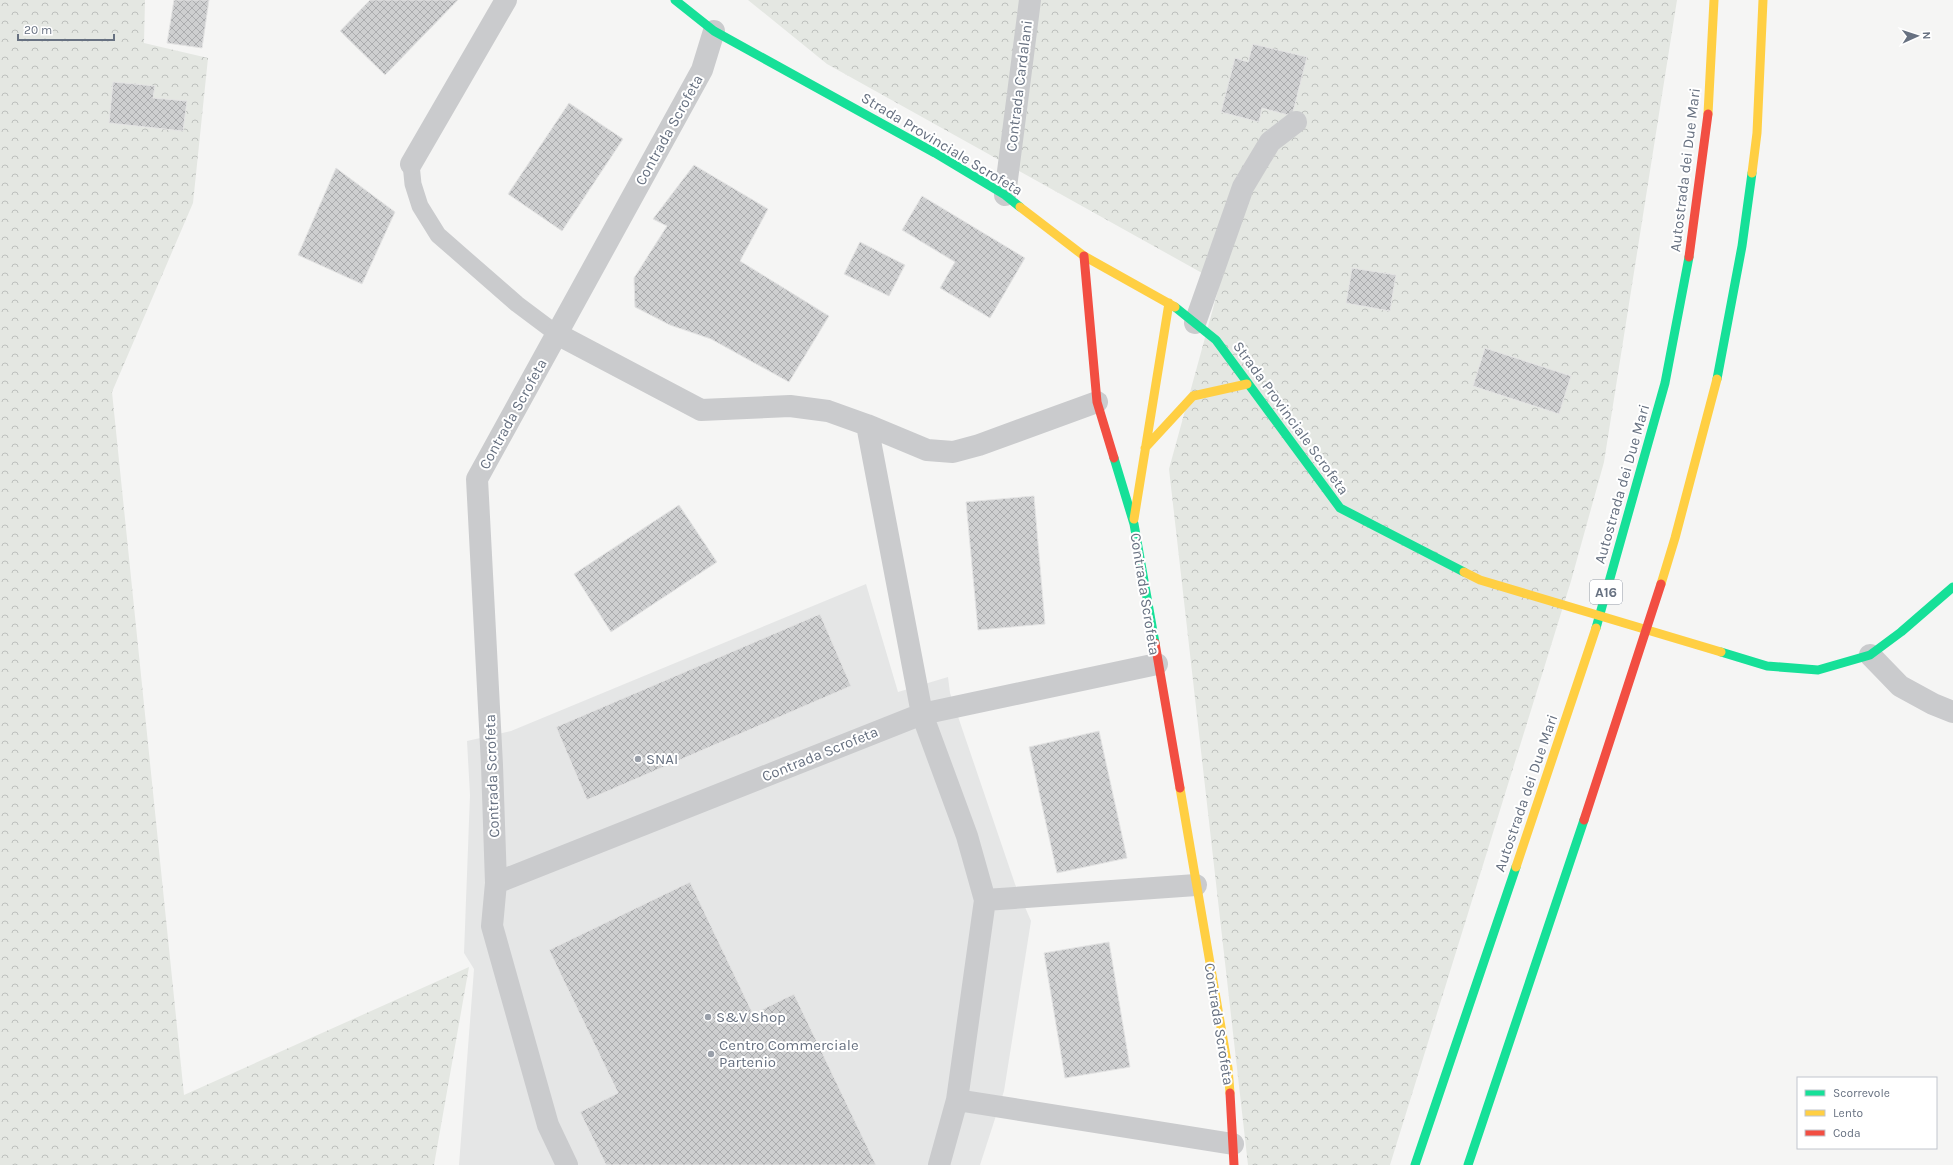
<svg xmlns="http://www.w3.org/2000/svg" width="1953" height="1165" font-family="Karla,sans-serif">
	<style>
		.built { fill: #e5e6e6 }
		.forest { fill: url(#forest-crowns) }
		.building { fill: url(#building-cross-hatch); stroke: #e4e4e4 }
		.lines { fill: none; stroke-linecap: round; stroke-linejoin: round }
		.lane { stroke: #cacbcd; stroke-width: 17 }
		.street { stroke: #cacbcd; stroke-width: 22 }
		.fast { stroke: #16e098; stroke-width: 9 }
		.slow { stroke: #ffcf43; stroke-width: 9 }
		.jam { stroke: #f24e42; stroke-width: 9 }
		.poi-dot { fill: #999fa9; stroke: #fff; stroke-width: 1.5 }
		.labels { text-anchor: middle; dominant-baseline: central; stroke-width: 4; stroke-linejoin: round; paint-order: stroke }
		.shield { fill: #fff; stroke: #959ca7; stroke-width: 1 }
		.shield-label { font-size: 14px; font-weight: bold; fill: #677181 }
		.street-label { font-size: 15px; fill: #677181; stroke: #fff }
		.poi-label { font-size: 15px; fill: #677181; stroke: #fff; text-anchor: start }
	</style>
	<defs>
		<pattern id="forest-crowns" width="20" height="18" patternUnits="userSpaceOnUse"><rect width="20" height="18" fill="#e4e7e2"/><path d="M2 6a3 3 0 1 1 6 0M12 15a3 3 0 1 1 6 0" fill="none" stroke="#bdc0bd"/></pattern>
		<pattern id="building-cross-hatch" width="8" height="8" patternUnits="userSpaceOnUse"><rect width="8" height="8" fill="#cecfd0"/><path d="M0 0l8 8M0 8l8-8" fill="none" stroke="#abacae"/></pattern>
	</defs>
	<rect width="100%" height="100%" fill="#f5f5f4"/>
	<path class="built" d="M866 584 898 692 948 677 950 693 1015 884 1031 921 1004 1091 980 1165H459L474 969 464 953 470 795 467 741 511 731Z"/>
	<path class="forest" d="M0 0H145L144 43 208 58 193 203 112 392 184 1095 469 967 434 1165H0Z
		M748 0H1677L1604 462 1571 581 1390 1165H1248L1169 469 1220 283 827 64Z"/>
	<path class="building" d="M174 0H209L202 48 167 43Z
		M370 0H458L385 75 340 31Z
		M1253 44 1307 57 1292 116 1262 108 1259 122 1221 112 1235 58 1248 62Z
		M113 82 155 86 153 98 187 101 183 131 109 123Z
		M569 103 623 139 562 231 508 194Z
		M694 165 768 209 740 261 829 316 789 382 711 339 670 325 635 307 634 278 667 226 653 219Z
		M336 168 395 212 362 284 298 255Z
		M922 196 1025 258 990 318 940 288 955 262 902 230Z
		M860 242 905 265 889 296 844 274Z
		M1352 268 1396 275 1390 311 1346 303Z
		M1485 348 1571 376 1559 414 1473 386Z
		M1034 496 1045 624 978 630 966 502Z
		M679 505 717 562 611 632 574 574Z
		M820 614 851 686 587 800 556 727Z
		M1099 731 1127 858 1057 873 1029 747Z
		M690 882 753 1014 794 994 876 1165H606L580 1112 618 1093 549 950Z
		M1109 942 1130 1067 1065 1078 1044 953Z"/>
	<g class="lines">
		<path class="lane" d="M411 164 413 184 420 206 438 235 517 304 557 334"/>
		<path class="street" d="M714 31 702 70 477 479 492 765 496 883 922 714 1157 664
			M411 164 506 0
			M1005 195 1030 0
			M1195 323 1243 187 1270 142 1296 122
			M557 334 701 410 790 406 828 411 867 425 927 450 953 452 979 445 1097 402
			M867 425 922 714 967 836 985 900 957 1100 939 1165
			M1870 655 1900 686 1933 704 1953 712
			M496 883 492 926 548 1125 567 1165
			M985 900 1196 885
			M957 1100 1233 1144"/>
		<path class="fast" d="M675 0 714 31 935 153 1005 195 1020 207
			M1175 307 1216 340 1340 508 1464 572
			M1717 379 1742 246 1752 173
			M1114 458 1134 524 1155 643
			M1596 628 1665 383 1689 257
			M1721 652 1767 666 1818 670 1870 655 1901 632 1953 587
			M1415 1165 1516 867
			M1468 1165 1584 820"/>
		<path class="slow" d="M1708 114 1714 0
			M1752 173 1757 133 1763 0
			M1020 207 1084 256 1175 307
			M1145 448 1193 396 1247 384
			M1134 519 1169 303
			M1464 572 1480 580 1721 652
			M1661 584 1675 538 1717 379
			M1180 788 1228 1068 1230 1093
			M1516 867 1596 628"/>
		<path class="jam" d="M1084 256 1097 402 1114 458
			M1689 257 1708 114
			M1155 643 1180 788
			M1584 820 1661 584
			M1230 1093 1234 1165"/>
	</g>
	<g class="poi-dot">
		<circle cx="638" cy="759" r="4"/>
		<circle cx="708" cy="1017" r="4"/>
		<circle cx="711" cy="1054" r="4"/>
	</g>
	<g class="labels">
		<rect class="shield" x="1590" y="580" width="32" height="24" rx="3"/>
		<g class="shield-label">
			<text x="1606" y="592">A16</text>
		</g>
		<g class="street-label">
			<text transform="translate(1019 86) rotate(-83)">Contrada Cardalani</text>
			<text transform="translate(669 130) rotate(-61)">Contrada Scrofeta</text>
			<text transform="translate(942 144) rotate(31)">Strada Provinciale Scrofeta</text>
			<text transform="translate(1685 170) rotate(-83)">Autostrada dei Due Mari</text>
			<text transform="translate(513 414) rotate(-61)">Contrada Scrofeta</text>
			<text transform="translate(1291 418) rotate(54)">Strada Provinciale Scrofeta</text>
			<text transform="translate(1622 484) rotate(-74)">Autostrada dei Due Mari</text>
			<text transform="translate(1145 594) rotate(81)">Contrada Scrofeta</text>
			<text transform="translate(820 754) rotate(-22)">Contrada Scrofeta</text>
			<text transform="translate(492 776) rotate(-92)">Contrada Scrofeta</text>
			<text transform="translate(1526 793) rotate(-71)">Autostrada dei Due Mari</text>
			<text transform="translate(1219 1024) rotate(81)">Contrada Scrofeta</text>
		</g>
		<g class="poi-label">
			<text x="646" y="759">SNAI</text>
			<text x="716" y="1017">S&amp;V Shop</text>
			<text x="719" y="1045">Centro Commerciale<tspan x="719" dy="17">Partenio</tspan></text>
		</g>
	</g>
	<rect x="1797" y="1077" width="140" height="72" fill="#ffffff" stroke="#c2c6cd"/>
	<rect x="1805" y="1090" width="20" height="6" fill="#16e098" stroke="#c2c6cd"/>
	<text x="1833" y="1097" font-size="12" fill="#677181">Scorrevole</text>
	<rect x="1805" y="1110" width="20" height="6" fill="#ffcf43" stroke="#c2c6cd"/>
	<text x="1833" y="1117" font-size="12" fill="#677181">Lento</text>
	<rect x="1805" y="1130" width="20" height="6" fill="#f24e42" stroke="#c2c6cd"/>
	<text x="1833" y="1137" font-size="12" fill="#677181">Coda</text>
	<g transform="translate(1917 36) rotate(87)" stroke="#ffffff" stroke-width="3" paint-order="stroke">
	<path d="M0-3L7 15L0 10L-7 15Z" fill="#677181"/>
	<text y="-6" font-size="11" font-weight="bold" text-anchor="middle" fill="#677181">N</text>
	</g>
	<path d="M18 34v6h96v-6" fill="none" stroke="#677181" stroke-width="2"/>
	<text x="24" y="34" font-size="12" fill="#677181" stroke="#ffffff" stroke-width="3" paint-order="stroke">20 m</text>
</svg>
